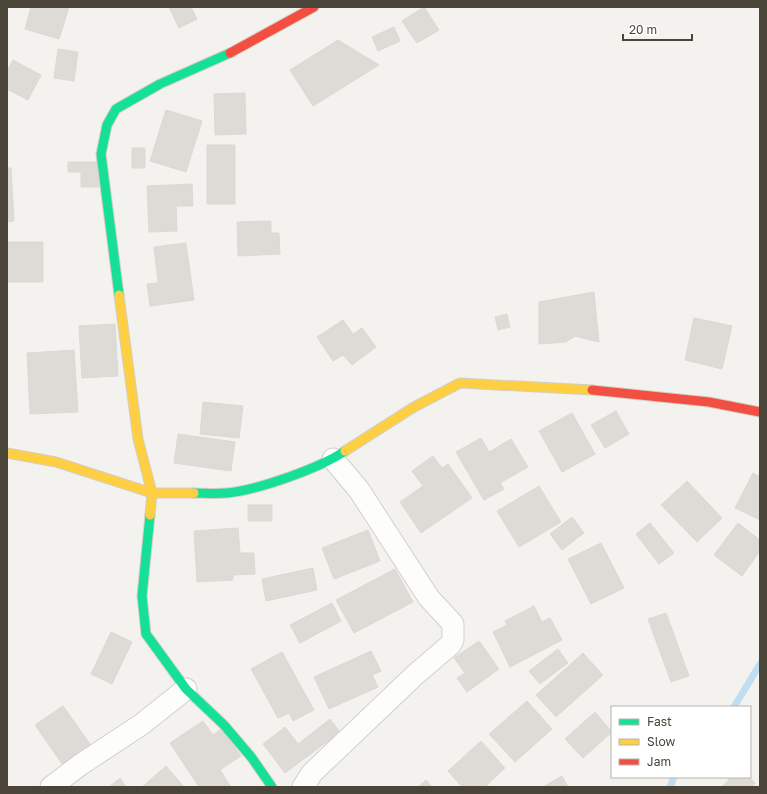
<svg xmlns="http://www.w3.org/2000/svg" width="767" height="794" font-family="'Golos Text',sans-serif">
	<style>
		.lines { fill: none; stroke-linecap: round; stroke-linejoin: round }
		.stream { stroke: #c0ddf1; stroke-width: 7 }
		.building { fill: #dedbd6; stroke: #dcd9d4 }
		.street-casing { stroke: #d2d0cb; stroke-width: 23 }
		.fast-casing { stroke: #d3cfc5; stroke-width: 11 }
		.slow-casing { stroke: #d3cfc5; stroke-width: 11 }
		.jam-casing { stroke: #d3cfc5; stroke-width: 11 }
		.street { stroke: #fdfdfc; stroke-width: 21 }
		.fast { stroke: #16e098; stroke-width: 9 }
		.slow { stroke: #ffcf43; stroke-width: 9 }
		.jam { stroke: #f24e42; stroke-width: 9 }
	</style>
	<rect width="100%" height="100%" fill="#f4f2ee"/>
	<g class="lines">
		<path class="stream" d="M734 707 760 664
			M670 787 674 777"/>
	</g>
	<path class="building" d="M31 7H69L59 39 25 29Z
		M169 7H191L197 19 179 28Z
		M424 7 439 30 417 43 402 21Z
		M394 27 400 41 378 51 372 37Z
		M338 40 379 65 313 106 290 70Z
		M58 49 78 52 74 81 54 78Z
		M13 60 41 75 28 100 7 89V71Z
		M245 93 246 134 215 135 214 94Z
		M166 110 202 121 186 172 150 161Z
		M207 145H235V204H207Z
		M132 148H145V168H132Z
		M68 162H98L99 187H81V172H68Z
		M7 168H11L14 221 7 222Z
		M192 184 193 206H176L177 231 149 232 147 186Z
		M271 221V233H279L280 254 238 256 237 222Z
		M7 242H43V282H7Z
		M186 243 194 300 150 306 147 284 158 283 154 247Z
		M594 292 599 342 575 336 566 342 539 344V302Z
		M507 314 510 327 498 330 495 317Z
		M694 318 732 326 722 369 685 360Z
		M343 320 353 334 362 328 376 347 352 365 343 355 333 361 317 337Z
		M115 324 118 376 82 378 79 326Z
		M74 350 78 412 30 414 27 353Z
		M203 402 243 406 239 438 200 434Z
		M616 411 629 434 605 448 591 425Z
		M572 413 595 454 562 472 539 431Z
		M178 434 235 442 231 471 174 463Z
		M481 438 489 452 511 439 528 467 500 483 504 489 484 500 456 452Z
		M433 456 442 468 448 464 472 498 421 533 400 502 423 486 412 471Z
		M753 473 760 477V520L735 508Z
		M687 481 722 518 697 542 661 505Z
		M539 486 561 522 519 547 497 511Z
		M248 505H272V521H248Z
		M572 517 584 533 562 550 550 534Z
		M650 523 674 553 659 564 636 534Z
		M738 523 760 540V551L742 576 714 555Z
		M238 528 240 553H254L255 574 233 575V580L197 582 194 531Z
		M368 530 380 561 334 579 322 548Z
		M601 543 624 588 591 604 568 559Z
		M313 568 317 590 266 601 262 579Z
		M395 569 413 602 354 633 336 600Z
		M332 603 341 621 300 643 290 625Z
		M534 606 542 622 550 618 562 640 510 667 493 632 507 625 505 621Z
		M666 613 689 676 671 682 648 619Z
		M111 632 132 642 112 684 91 674Z
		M479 641 499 669 467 692 457 678 465 673 454 658Z
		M558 649 568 663 540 684 529 671Z
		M371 651 381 671 372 675 378 687 329 709 314 677Z
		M282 652 314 710 293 721 289 713 278 718 251 669Z
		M583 653 603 675 556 717 536 695Z
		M527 701 552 729 515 762 489 734Z
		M63 706 95 751 67 771 35 725Z
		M595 712 612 732 583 758 565 739Z
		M330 719 340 732 285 773 263 744 285 727 298 744Z
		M203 721 213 735 222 728 241 756 220 770 231 787H199L170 743Z
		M481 741 505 768 485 787H462L448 771Z
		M166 766 184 787H142Z
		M562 776 568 787H543Z
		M731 777H749L755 783 752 787H724L723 786Z
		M120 778 126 787H109Z
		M426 780 432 787H418Z"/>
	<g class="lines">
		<g class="street-casing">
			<path id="street" d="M51 787 80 765 142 724 186 689
				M303 787 312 773 416 674 450 645 453 640V624L429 598 359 490 333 459"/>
		</g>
		<g class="fast-casing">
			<path id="fast" d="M119 295 101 154 107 125 116 109 160 84 230 53
				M194 493C205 493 216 494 227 493 258 490 320 468 345 451
				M150 515 142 596 146 634 186 689 224 725 252 758 272 787"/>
		</g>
		<g class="slow-casing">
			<path id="slow" d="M119 295 138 439 152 493 150 515
				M345 451 414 407 460 383 592 390
				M7 453 56 462 152 493H194"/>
		</g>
		<g class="jam-casing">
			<path id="jam" d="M230 53 314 7
				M592 390 709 402 760 412"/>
		</g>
		<use href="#street" class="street"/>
		<use href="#fast" class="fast"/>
		<use href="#slow" class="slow"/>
		<use href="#jam" class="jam"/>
	</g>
	<rect width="767" height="794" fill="none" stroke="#4b4439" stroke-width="16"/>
	<rect x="611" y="706" width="140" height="72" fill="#ffffff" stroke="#b7b4b0"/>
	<rect x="619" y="719" width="20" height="6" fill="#16e098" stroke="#b7b4b0"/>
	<text x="647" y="726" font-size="12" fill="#4b4439">Fast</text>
	<rect x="619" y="739" width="20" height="6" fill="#ffcf43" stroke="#b7b4b0"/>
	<text x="647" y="746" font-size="12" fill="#4b4439">Slow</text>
	<rect x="619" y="759" width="20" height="6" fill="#f24e42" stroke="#b7b4b0"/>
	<text x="647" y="766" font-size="12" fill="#4b4439">Jam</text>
	<path d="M623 34v6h69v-6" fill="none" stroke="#4b4439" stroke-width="2"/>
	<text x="629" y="34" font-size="12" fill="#4b4439" stroke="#ffffff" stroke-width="3" paint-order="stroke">20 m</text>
</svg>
